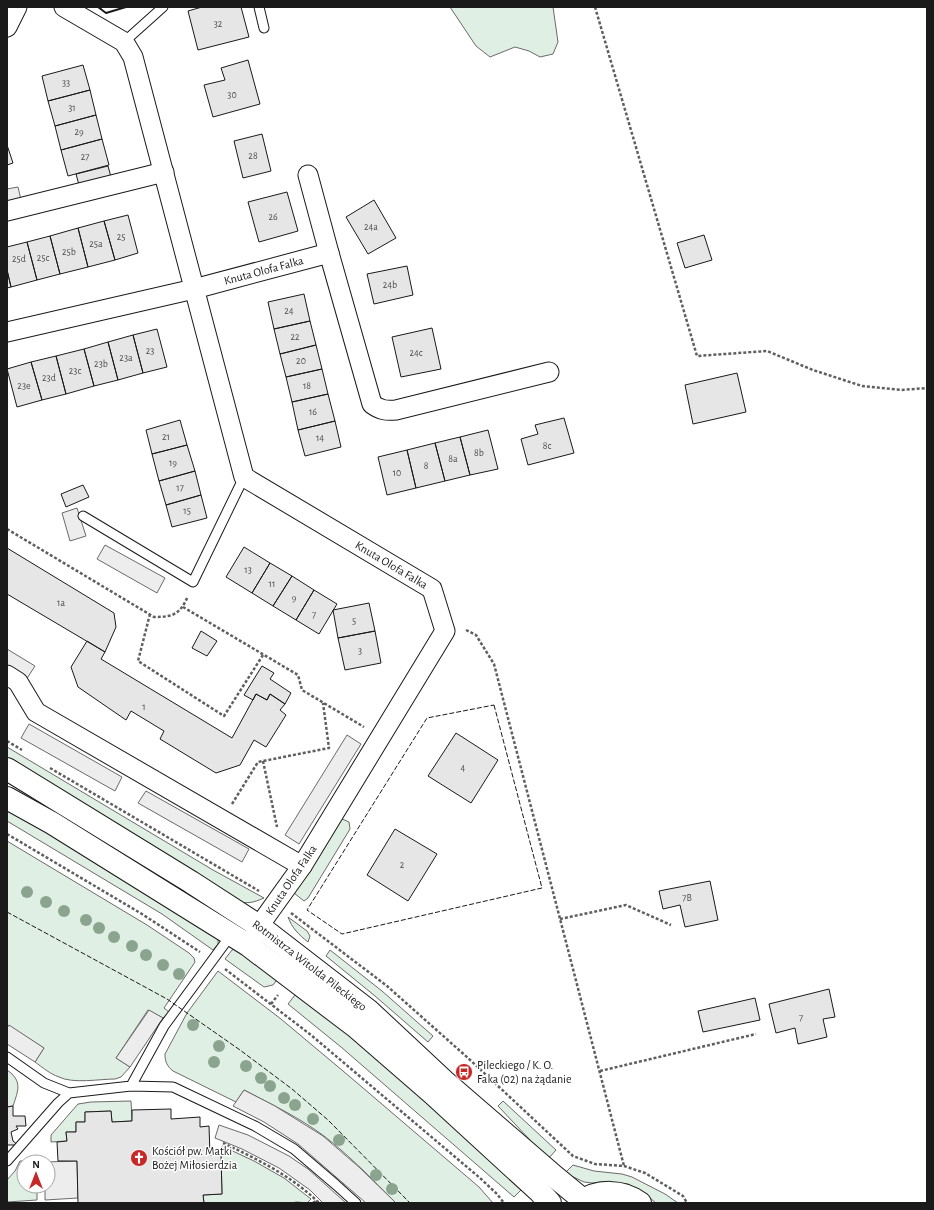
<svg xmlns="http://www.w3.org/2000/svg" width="934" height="1210" font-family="'Alegreya Sans',sans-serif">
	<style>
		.green { fill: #e0efe3; stroke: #6a6a6a }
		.parking { fill: #ededed; stroke: #6a6a6a }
		.building { fill: #e6e6e6; stroke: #1a1a1a }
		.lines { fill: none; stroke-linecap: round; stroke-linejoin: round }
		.lane-casing { stroke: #1a1a1a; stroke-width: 11 }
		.street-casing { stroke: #1a1a1a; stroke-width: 21 }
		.secondary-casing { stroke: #1a1a1a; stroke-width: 24 }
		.path { stroke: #5f5f5f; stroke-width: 2.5; stroke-dasharray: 3 2; stroke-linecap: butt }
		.lane { stroke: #fff; stroke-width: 9 }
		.street { stroke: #fff; stroke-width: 19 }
		.secondary { stroke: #fff; stroke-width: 22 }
		.hedge { stroke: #2b5a34; stroke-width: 3; stroke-dasharray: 2 3; stroke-linecap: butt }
		.fence { stroke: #1a1a1a; stroke-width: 1; stroke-dasharray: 5 2; stroke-linecap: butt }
		.wall { stroke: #1a1a1a; stroke-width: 2 }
		.tree { fill: #8aa48f }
		.labels { text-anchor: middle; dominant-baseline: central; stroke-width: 3; stroke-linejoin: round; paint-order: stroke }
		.number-label { font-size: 10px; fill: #4d4d4d }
		.street-label { font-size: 12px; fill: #1a1a1a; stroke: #fff }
		.poi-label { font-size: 12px; fill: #1a1a1a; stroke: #fff; text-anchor: start }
	</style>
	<rect width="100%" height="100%" fill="#fff"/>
	<path class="green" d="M450 7H553L558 42 553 54 540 57 529 51 515 47 490 57 476 46Z
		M7 747 213 870 264 898C252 903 248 904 236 901L7 759Z
		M7 803 218 938V944L213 950 162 914 7 821Z
		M340 818 349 822 350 829 308 898 304 901 294 893Z
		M7 841 147 925 189 953 194 958 195 962 164 1008 169 1012 163 1018 148 1010 116 1058 130 1067 121 1077 115 1079C100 1079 73 1084 59 1077 50 1074 42 1067 35 1062L44 1048 9 1026 7 1028Z
		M288 917 307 931 310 936 308 942C299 935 292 928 288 917Z
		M237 948 279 977 273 985 264 987 225 959 232 950Z
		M330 950 382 991 433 1036 428 1042 375 996 326 956Z
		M218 971 281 1019 349 1076 479 1187 493 1203H396C373 1180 350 1156 324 1136 300 1118 271 1104 244 1090L236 1102 173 1071C167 1066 165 1062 165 1054L187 1013Z
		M298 991 524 1187 514 1197 341 1047 288 1004Z
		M7 1070C23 1081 18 1091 13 1106L7 1107Z
		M131 1101 132 1121 112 1122 111 1111 85 1112V1122H76V1132H66L67 1141 51 1142V1135L78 1104 91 1102Z
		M503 1101 556 1150 548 1159 498 1106Z
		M222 1146 254 1161 284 1178 311 1199 307 1203 297 1202 290 1203H204L203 1195 222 1194 221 1155H217Z
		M20 1161H37L24 1162V1186H37V1200L7 1202V1180L15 1171Z
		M573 1165 594 1171 622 1174 632 1177 665 1194 678 1203H656L644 1193 628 1184 602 1182 592 1183 584 1182 565 1173Z"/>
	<path class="parking" d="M18 187 22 204 7 207V189Z
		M77 508 86 536 70 541 62 513Z
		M105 545 165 578 157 593 97 559Z
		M7 649 35 666 26 680 7 669Z
		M29 724 122 777 115 791 21 738Z
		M347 735 361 744 299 844 285 835Z
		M146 791 249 849 242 862 138 803Z
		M149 1010 163 1018 130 1067 116 1058Z
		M9 1025 44 1048 35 1062 7 1044V1028Z
		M244 1090 275 1106 323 1136 360 1168 396 1203H366L298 1144 264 1122 233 1106Z
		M219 1125 248 1135 289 1156 308 1169 346 1203H323L310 1190 279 1168 242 1149 215 1138Z
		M77 1161 78 1198 45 1200V1186H48V1162H44Z"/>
	<path class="building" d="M202 7H241L249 37 198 50 188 11Z
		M248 60 260 104 213 117 204 85 225 80 221 68Z
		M83 65 90 90 48 101 42 76Z
		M90 90 96 115 55 126 48 101Z
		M96 115 102 139 61 150 55 126Z
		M262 134 271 171 243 178 234 141Z
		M102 139 109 165 68 176 61 150Z
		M7 145 13 163 7 165Z
		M108 166 111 177 79 185 76 174Z
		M287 192 298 231 259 242 248 202Z
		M374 200 396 238 368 254 346 217Z
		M128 215 138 253 115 260 104 221Z
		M104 221 115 260 88 267 78 228Z
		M78 228 88 267 60 274 50 236Z
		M704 235 712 260 685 268 677 243Z
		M50 236 60 274 37 280 27 242Z
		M27 242 37 280 11 287 7 270V247Z
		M407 266 413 295 374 304 367 274Z
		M7 270 11 287 7 288Z
		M304 294 310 321 274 329 268 302Z
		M310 321 316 345 280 354 274 329Z
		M432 328 441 369 401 377 392 337Z
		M157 329 167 367 143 373 133 335Z
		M133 335 143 373 118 380 108 342Z
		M108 342 118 380 94 386 84 349Z
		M316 345 322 369 286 377 280 354Z
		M84 349 94 386 66 394 56 356Z
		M56 356 66 394 42 400 31 362Z
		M31 362 42 400 17 407 7 369Z
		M322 369 328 394 292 402 286 377Z
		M737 373 746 412 693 424 685 385Z
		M328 394 335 421 298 430 292 402Z
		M564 418 574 453 528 465 521 439 538 434 535 425Z
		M180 420 187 445 152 454 146 430Z
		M335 421 341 447 305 456 298 430Z
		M488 430 498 469 470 475 460 437Z
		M460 437 470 475 445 481 435 443Z
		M435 443 445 481 416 488 407 450Z
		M187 445 195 471 159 481 152 454Z
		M407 450 416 488 387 495 378 457Z
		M195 471 201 495 166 505 159 481Z
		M83 485 89 497 66 507 61 494Z
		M201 495 207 518 172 527 166 505Z
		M244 547 270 563 252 593 226 577Z
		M7 548 114 613 116 627 105 652 7 594Z
		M270 563 292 576 273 606 252 593Z
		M292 576 314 590 296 620 273 606Z
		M314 590 337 604 319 634 296 620Z
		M369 603 375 631 338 638 333 610Z
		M201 631 217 641 207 656 192 648Z
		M375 631 381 663 345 670 338 638Z
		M87 641 105 652 101 659 232 738 256 694 267 700 270 694 285 704 280 710 286 715 266 747 254 740 240 765 216 773 160 739 164 731 131 711 126 720 78 687 71 667Z
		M262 666 274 673 270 679 291 693 285 704 270 694 267 700 256 694 253 700 244 695Z
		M456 733 498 760 471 803 428 776Z
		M395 829 437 854 408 901 367 875Z
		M710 881 718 920 685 927 680 905 663 909 659 891Z
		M829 989 835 1017 823 1019 827 1037 798 1044 795 1028 776 1033 769 1004Z
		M755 998 760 1020 703 1032 698 1011Z
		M13 1106V1116H25L26 1126H16L18 1129 11 1132 13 1141 18 1145H7V1107Z
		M171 1109V1119L200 1117V1127L209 1126 210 1155H221L222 1194 203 1195 204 1203H212H78L77 1161H58L57 1142 67 1141 66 1132H76V1122H85V1112L111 1111 112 1122 132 1121V1110Z"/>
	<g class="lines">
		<g class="lane-casing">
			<path id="lane" d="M259 7 264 28
				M124 42 163 7
				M83 516 193 582 244 477
				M7 1057 44 1083 69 1093
				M131 1086 173 1087 255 1126 294 1149 335 1184 356 1203
				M7 1161 58 1103 69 1093 131 1086 164 1026 231 935"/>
		</g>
		<g class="street-casing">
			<g id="street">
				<path id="s1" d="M64 7 124 42 133 57 244 477 432 589 445 631 302 866 259 926 252 939"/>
				<path d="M7 27 17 7"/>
				<path d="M308 175 329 253"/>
				<path d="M7 211 164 172"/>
				<path id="s2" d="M7 332 194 289 329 253 372 404C380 410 386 411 396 410L549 372"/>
				<path d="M7 675 18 682 36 712 302 866"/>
			</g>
		</g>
		<g class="secondary-casing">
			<g id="secondary">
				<path id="s3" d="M7 769 191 882 259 926 369 1011 444 1081 554 1176 583 1200"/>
				<path d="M7 798 52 823 248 945 356 1027 432 1093 540 1192 550 1203"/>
				<path d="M579 1203C597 1189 623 1190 640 1203"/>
			</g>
		</g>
		<path class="path" d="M595 7 697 356 767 351 813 370 862 386 901 390 927 388
			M7 529 154 617C174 617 180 614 188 596
			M183 607 298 675 302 690 364 727
			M150 614 138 661 224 716 263 655
			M466 630 476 635 494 664 624 1166
			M7 741 22 750
			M263 761 277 827
			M50 768 259 891
			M232 804 258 762 329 748 323 703
			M7 834 142 914 200 952
			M291 913 387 986 468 1058 573 1156 595 1164 624 1166 645 1173 683 1196 687 1203
			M560 919 626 905 671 925
			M225 969 311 1035 480 1178 497 1194 504 1203
			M271 1004 278 995
			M600 1071 756 1034
			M223 1143C257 1159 292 1176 319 1203
			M313 1203 317 1200"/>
		<use href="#lane" class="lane"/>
		<use href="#street" class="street"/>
		<use href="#secondary" class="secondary"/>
		<path class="hedge" d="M100 8 101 7"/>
		<path class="fence" d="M494 705 542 888 342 934 307 910 427 718Z
			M7 912 167 999 240 1050 292 1089 328 1120 410 1203"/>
		<path class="wall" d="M98 7 106 13 126 7"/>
	</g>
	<g class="tree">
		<circle cx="27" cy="892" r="6"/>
		<circle cx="46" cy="902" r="6"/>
		<circle cx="64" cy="911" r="6"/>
		<circle cx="86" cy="920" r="6"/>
		<circle cx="99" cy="928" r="6"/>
		<circle cx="114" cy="937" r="6"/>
		<circle cx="132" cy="946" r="6"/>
		<circle cx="146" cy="955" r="6"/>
		<circle cx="163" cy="965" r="6"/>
		<circle cx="179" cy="974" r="6"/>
		<circle cx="193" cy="1025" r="6"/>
		<circle cx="219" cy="1046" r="6"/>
		<circle cx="214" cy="1062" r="6"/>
		<circle cx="246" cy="1066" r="6"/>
		<circle cx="261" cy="1078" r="6"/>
		<circle cx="270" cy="1086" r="6"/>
		<circle cx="284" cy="1098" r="6"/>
		<circle cx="295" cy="1105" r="6"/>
		<circle cx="313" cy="1119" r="6"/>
		<circle cx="339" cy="1140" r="6"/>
		<circle cx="376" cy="1175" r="6"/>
		<circle cx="392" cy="1189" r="6"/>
	</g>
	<defs>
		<g id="bus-disc" transform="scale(0.9)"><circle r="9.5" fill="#c62828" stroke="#fff"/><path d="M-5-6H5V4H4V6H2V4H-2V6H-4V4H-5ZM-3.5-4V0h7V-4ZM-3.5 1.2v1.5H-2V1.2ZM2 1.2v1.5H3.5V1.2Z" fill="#fff"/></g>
		<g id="church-disc" transform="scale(0.9)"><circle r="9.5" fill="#c62828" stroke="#fff"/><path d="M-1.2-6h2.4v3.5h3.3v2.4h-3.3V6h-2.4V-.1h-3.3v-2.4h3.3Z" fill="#fff"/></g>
	</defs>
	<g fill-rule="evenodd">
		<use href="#bus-disc" x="464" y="1072"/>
		<use href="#church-disc" x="139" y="1158"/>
	</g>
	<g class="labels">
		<g class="number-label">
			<text x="218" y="24">32</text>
			<text x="66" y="83">33</text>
			<text x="232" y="95">30</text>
			<text x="72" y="108">31</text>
			<text x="79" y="132">29</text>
			<text x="253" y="156">28</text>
			<text x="85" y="157">27</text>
			<text x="273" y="217">26</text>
			<text x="371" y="227">24a</text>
			<text x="121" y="237">25</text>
			<text x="96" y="244">25a</text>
			<text x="69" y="252">25b</text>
			<text x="43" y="258">25c</text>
			<text x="19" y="259">25d</text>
			<text x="390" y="285">24b</text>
			<text x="289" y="311">24</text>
			<text x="295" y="337">22</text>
			<text x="150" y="351">23</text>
			<text x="416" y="353">24c</text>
			<text x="126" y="358">23a</text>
			<text x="301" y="361">20</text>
			<text x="101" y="364">23b</text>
			<text x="75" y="371">23c</text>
			<text x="49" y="378">23d</text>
			<text x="24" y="386">23e</text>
			<text x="307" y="386">18</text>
			<text x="313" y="412">16</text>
			<text x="166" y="437">21</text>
			<text x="320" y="438">14</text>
			<text x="547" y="446">8c</text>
			<text x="479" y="453">8b</text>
			<text x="453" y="459">8a</text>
			<text x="173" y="463">19</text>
			<text x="426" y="466">8</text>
			<text x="397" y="473">10</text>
			<text x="180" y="488">17</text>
			<text x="187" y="511">15</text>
			<text x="248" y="570">13</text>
			<text x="272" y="584">11</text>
			<text x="294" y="598">9</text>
			<text x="61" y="603">1a</text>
			<text x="314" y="615">7</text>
			<text x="354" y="621">5</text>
			<text x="360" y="651">3</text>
			<text x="144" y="707">1</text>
			<text x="463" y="768">4</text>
			<text x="402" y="865">2</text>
			<text x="687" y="898">7B</text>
			<text x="801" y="1018">7</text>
		</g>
		<g class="street-label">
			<text stroke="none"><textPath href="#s2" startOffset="264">Knuta Olofa Falka</textPath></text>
			<text stroke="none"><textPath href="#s1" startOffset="693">Knuta Olofa Falka</textPath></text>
			<text transform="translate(291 880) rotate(-56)">Knuta Olofa Falka</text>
			<text stroke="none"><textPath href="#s3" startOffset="361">Rotmistrza Witolda Pileckiego</textPath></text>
		</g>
		<g class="poi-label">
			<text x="477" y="1065">Pileckiego / K. O.<tspan x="477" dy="14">Faka (02) na żądanie</tspan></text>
			<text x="152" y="1151">Kościół pw. Matki<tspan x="152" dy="14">Bożej Miłosierdzia</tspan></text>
		</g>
	</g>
	<rect width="934" height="1210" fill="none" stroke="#1a1a1a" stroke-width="16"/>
	<g transform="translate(36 1174)"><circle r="19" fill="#ffffff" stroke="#a3a3a3"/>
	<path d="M0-3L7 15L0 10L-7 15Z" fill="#c62828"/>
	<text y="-6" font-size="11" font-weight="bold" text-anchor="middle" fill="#1a1a1a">N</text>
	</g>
</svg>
